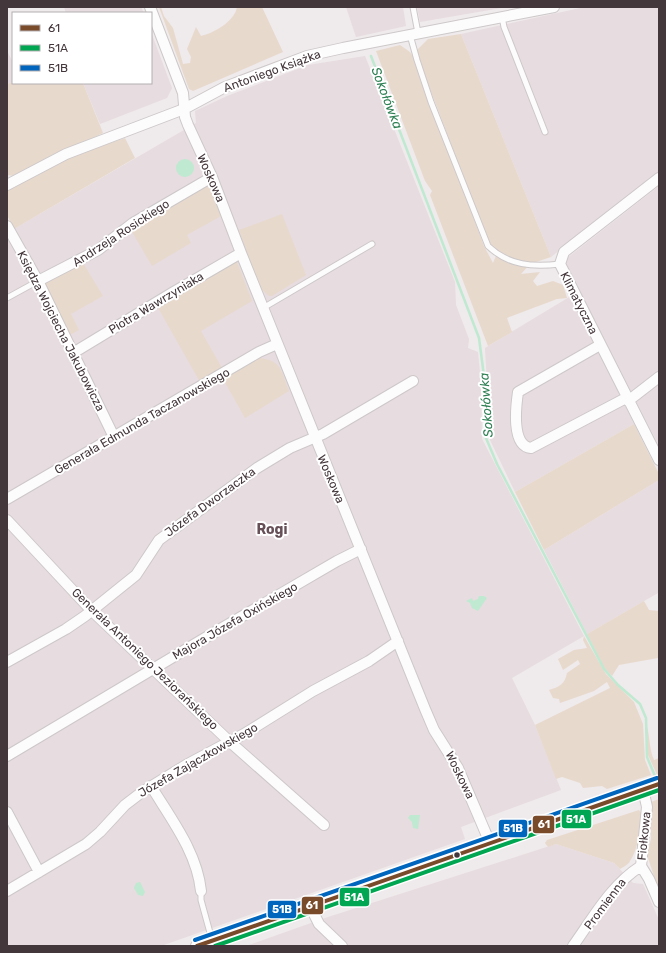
<svg xmlns="http://www.w3.org/2000/svg" width="666" height="953" font-family="Rubik,sans-serif">
	<style>
		.residential { fill: #e7dcdf }
		.green { fill: #e8d9cd }
		.water { fill: #bfe9d1 }
		.lines { fill: none; stroke-linecap: round; stroke-linejoin: round }
		.stream { stroke: #bfe9d1; stroke-width: 2.5 }
		.service-casing { stroke: #cdc8c9; stroke-width: 7 }
		.minor-casing { stroke: #cdc8c9; stroke-width: 12 }
		.tertiary-casing { stroke: #cdc8c9; stroke-width: 14 }
		.service { stroke: #fdfcfc; stroke-width: 5 }
		.minor { stroke: #fdfcfc; stroke-width: 10 }
		.tertiary { stroke: #fdfcfc; stroke-width: 12 }
		.bus-1-casing { stroke: #fff; stroke-width: 7 }
		.bus-2-casing { stroke: #fff; stroke-width: 7 }
		.bus-3-casing { stroke: #fff; stroke-width: 7 }
		.bus-1 { stroke: #7a4b2a; stroke-width: 4 }
		.bus-2 { stroke: #00a651; stroke-width: 4 }
		.bus-3 { stroke: #0065bd; stroke-width: 4 }
		.bus-dot { fill: #44373c; stroke: #fff; stroke-width: 1.5 }
		.labels { text-anchor: middle; dominant-baseline: central; stroke-width: 4; stroke-linejoin: round; paint-order: stroke }
		.street-label { font-size: 12px; fill: #44373c; stroke: #fff }
		.water-label { font-size: 13px; font-style: italic; fill: #308055; stroke: #fff }
		.quarter-label { font-size: 14px; font-weight: bold; fill: #664f57; stroke: #fff }
		.line-badge { stroke: #fff; stroke-width: 1.5 }
		.badge-label { font-size: 11px; text-anchor: middle; font-weight: bold; fill: #fff }
	</style>
	<rect width="100%" height="100%" fill="#efeaeb"/>
	<path class="residential" d="M64 7H141L144 13H66Z
		M346 7H403L406 26 356 37Z
		M417 7H507L420 22Z
		M585 7H659V171L551 257 461 34Z
		M151 32 172 88 167 98 100 124 83 83H151Z
		M7 51 13 62V82L7 84Z
		M365 56 455 282 456 305 469 339 468 348 478 352 481 383 482 439 584 636 512 678 535 725 561 790 461 827 465 839 161 946H7V233L196 123 195 111 227 96 308 65Z
		M659 186V446L566 265 567 258Z
		M571 296 634 424 515 492 490 440 485 348Z
		M659 480 658 593 587 634 544 550Z
		M556 844 614 863 633 883 643 884 659 920V946H246L325 918Z"/>
	<path class="green" d="M159 7H161L164 16 173 28 183 64 190 63 191 57 187 49 196 27 201 36C214 33 235 21 237 7H262L283 52 193 91 189 89Z
		M461 34 551 257 530 264 521 274 540 272 533 281 537 286 553 281 563 285 567 298 557 299 507 318 512 332 488 346 430 195 432 191 425 181 376 51 400 45 410 52 414 58 484 246 493 263 498 251 492 246 487 238 417 55V50L428 39Z
		M13 82 83 83 103 133 14 176 7 175V84Z
		M125 138 135 158 14 229 7 215V189L67 158Z
		M206 185H209L221 216 187 235 191 243 152 266 131 230 132 227Z
		M282 214 306 275 272 296H269L260 288 239 230Z
		M234 261 237 262 252 301 201 331 222 368 200 382 157 306Z
		M83 263 103 296 71 314 79 330 70 335 67 334 45 285 47 281Z
		M257 358C282 359 281 371 289 391L245 418 223 379Z
		M634 424 659 474V480L544 550 515 492Z
		M644 601 649 610 659 611 658 658 619 665 612 676 604 668 587 634Z
		M584 636 606 674 634 702 643 724 645 760 651 775 607 789 602 786 583 788 580 783 562 777 556 779 535 725 610 688 607 682 594 691 560 703 559 699 553 698 549 690C559 687 565 684 567 673L580 664 578 660 563 670 558 659 574 650 587 648 583 640Z
		M646 723C650 735 649 749 654 760L659 758V776L658 777 648 755Z
		M659 799V891L647 855 651 839V802Z
		M639 810 642 814C642 825 637 852 630 861 628 865 623 867 620 869L614 863 556 844 548 847 545 843 547 840Z"/>
	<path class="water" d="M176 168a9 9 0 1 1 18 0a9 9 0 1 1-18 0Z
		M479 596H484L487 598 478 611 472 608 470 603 466 601 472 598 473 601 478 599Z
		M410 815H420L418 829 413 828 412 822 408 818Z
		M140 882 145 892 143 896 138 895 134 888 136 883Z"/>
	<g class="lines">
		<path class="stream" d="M371 56 479 338 484 376 486 438 497 464 604 669 618 685 640 704 646 718 647 757 655 776"/>
		<g class="service-casing">
			<path id="service" d="M413 7 418 33
				M502 17 504 27 545 132
				M410 35 417 60 431 102 488 246C509 266 533 267 560 264
				M7 298 38 281
				M263 308 372 244
				M201 891V900L212 940"/>
		</g>
		<g class="minor-casing">
			<path id="minor" d="M150 7 183 93 185 117 188 125 212 177 241 253 425 709 434 730 458 768 490 843
				M659 178 564 252 560 264 659 460
				M7 185 66 154 184 109 225 87 307 56 343 48 554 7
				M7 226 38 281 114 437
				M38 281 98 250 133 223 212 177
				M600 345 518 392C516 406 511 446 531 448L626 398
				M73 353 172 293 241 253
				M628 401 659 377
				M7 499 259 352 277 344
				M7 520 91 610 230 742 324 825
				M7 662 66 629 85 616 136 575 159 540 257 468 290 448 323 434 413 381
				M7 756 210 635 337 561 361 549
				M151 786C171 819 197 852 201 891
				M643 789 647 807 641 866 649 879 659 902
				M7 812 39 872
				M7 891 86 844 100 832 125 805 142 792 186 765 244 734 313 691 369 661 398 641
				M310 906 319 924 342 946
				M573 946C593 918 611 885 641 866"/>
		</g>
		<g class="tertiary-casing">
			<path id="tertiary" d="M197 946 659 784"/>
		</g>
		<use href="#service" class="service"/>
		<use href="#minor" class="minor"/>
		<use href="#tertiary" class="tertiary"/>
		<g class="bus-1-casing">
			<path id="bus-1" d="M197 946 659 784"/>
		</g>
		<g class="bus-2-casing">
			<path id="bus-2" d="M215 946 659 790"/>
		</g>
		<g class="bus-3-casing">
			<path id="bus-3" d="M195 940 657 778"/>
		</g>
		<use href="#bus-1" class="bus-1"/>
		<use href="#bus-2" class="bus-2"/>
		<use href="#bus-3" class="bus-3"/>
	</g>
	<circle class="bus-dot" cx="457" cy="855" r="3.5"/>
	<g class="labels">
		<g class="street-label">
			<text transform="translate(272 71) rotate(-20)">Antoniego Książka</text>
			<text transform="translate(211 178) rotate(66)">Woskowa</text>
			<text transform="translate(121 233) rotate(-33)">Andrzeja Rosickiego</text>
			<text transform="translate(156 303) rotate(-31)">Piotra Wawrzyniaka</text>
			<text transform="translate(579 303) rotate(63)">Klimatyczna</text>
			<text transform="translate(61 331) rotate(63)">Księdza Wojciecha Jakubowicza</text>
			<text transform="translate(142 421) rotate(-30)">Generała Edmunda Taczanowskiego</text>
			<text transform="translate(331 479) rotate(67)">Woskowa</text>
			<text transform="translate(210 502) rotate(-36)">Józefa Dworzaczka</text>
			<text transform="translate(235 621) rotate(-30)">Majora Józefa Oxińskiego</text>
			<text transform="translate(145 659) rotate(44)">Generała Antoniego Jeziorańskiego</text>
			<text transform="translate(198 760) rotate(-30)">Józefa Zajączkowskiego</text>
			<text transform="translate(460 775) rotate(64)">Woskowa</text>
			<text transform="translate(644 836) rotate(-84)">Fiołkowa</text>
			<text transform="translate(605 904) rotate(-53)">Promienna</text>
		</g>
		<g class="water-label">
			<text transform="translate(387 98) rotate(69)">Sokołówka</text>
			<text transform="translate(486 405) rotate(-94)">Sokołówka</text>
		</g>
		<g class="quarter-label">
			<text x="272" y="529">Rogi</text>
		</g>
	</g>
	<g class="line-badge">
		<rect x="561" y="809" width="31" height="20" rx="4" fill="#00a651"/>
		<rect x="532" y="815" width="23" height="19" rx="4" fill="#7a4b2a"/>
		<rect x="498" y="819" width="30" height="19" rx="4" fill="#0065bd"/>
		<rect x="339" y="887" width="31" height="20" rx="4" fill="#00a651"/>
		<rect x="301" y="896" width="23" height="19" rx="4" fill="#7a4b2a"/>
		<rect x="267" y="900" width="30" height="19" rx="4" fill="#0065bd"/>
	</g>
	<g class="badge-label">
		<text x="576" y="823">51A</text>
		<text x="544" y="828">61</text>
		<text x="513" y="832">51B</text>
		<text x="354" y="901">51A</text>
		<text x="312" y="909">61</text>
		<text x="282" y="913">51B</text>
	</g>
	<rect width="666" height="953" fill="none" stroke="#44373c" stroke-width="16"/>
	<rect x="12" y="12" width="140" height="72" fill="#ffffff" stroke="#b4afb1"/>
	<rect x="20" y="25" width="20" height="6" fill="#7a4b2a" stroke="#b4afb1"/>
	<text x="48" y="32" font-size="12" fill="#44373c">61</text>
	<rect x="20" y="45" width="20" height="6" fill="#00a651" stroke="#b4afb1"/>
	<text x="48" y="52" font-size="12" fill="#44373c">51A</text>
	<rect x="20" y="65" width="20" height="6" fill="#0065bd" stroke="#b4afb1"/>
	<text x="48" y="72" font-size="12" fill="#44373c">51B</text>
</svg>
